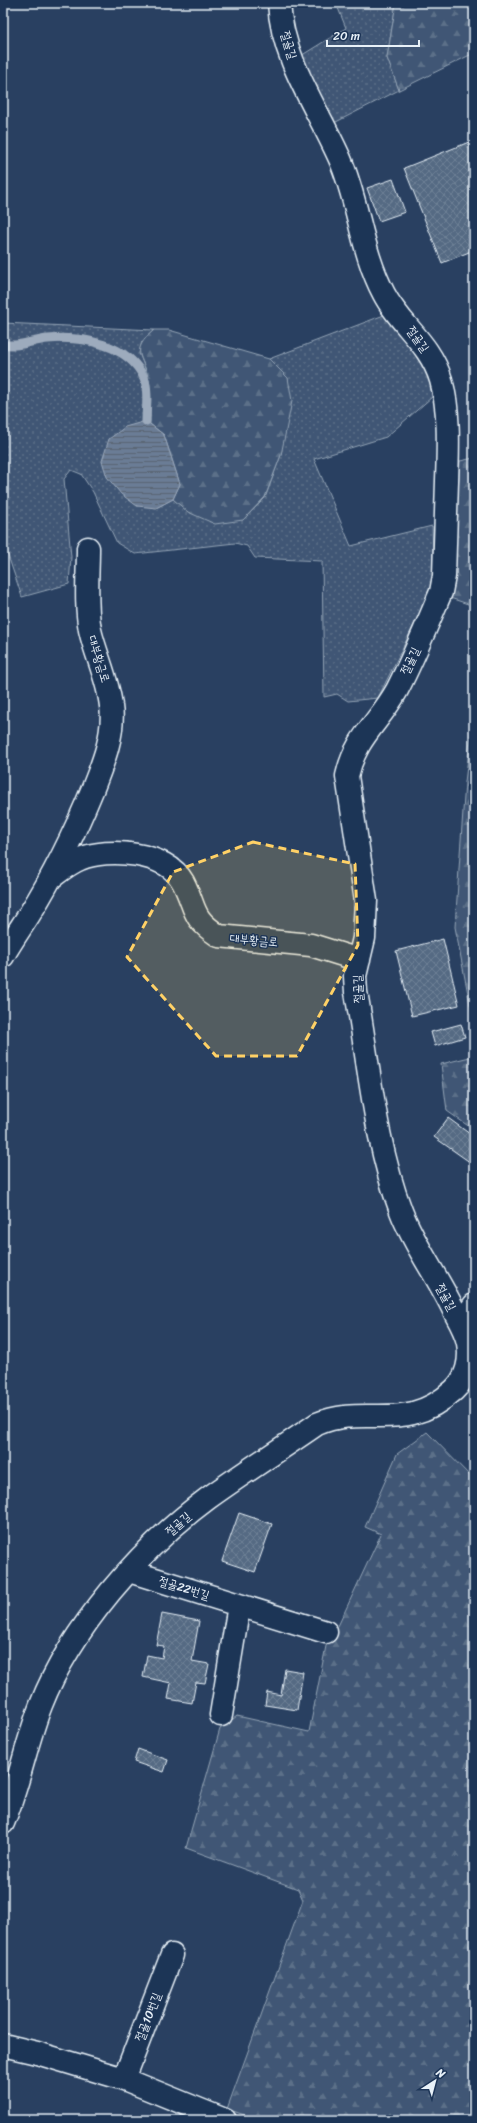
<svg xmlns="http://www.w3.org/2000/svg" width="477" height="2123" font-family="Sriracha,'Poor Story',sans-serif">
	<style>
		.grass { fill: url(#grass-dots); stroke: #94a4b6 }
		.forest { fill: url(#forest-firs); stroke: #94a4b6 }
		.water { fill: url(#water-rules); stroke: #9dabbd }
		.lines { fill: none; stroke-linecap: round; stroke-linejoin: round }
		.stream { stroke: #9dabbd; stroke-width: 9 }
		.building { fill: url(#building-cross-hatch); stroke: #e8f1f8 }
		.minor-casing { stroke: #e8f1f8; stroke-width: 25 }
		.minor { stroke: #1d3557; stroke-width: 22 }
		.marked { fill: #ffd166; fill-opacity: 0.2; stroke: #ffd166; stroke-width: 3; stroke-dasharray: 8 5; stroke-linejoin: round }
		.labels { text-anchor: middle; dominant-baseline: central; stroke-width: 3; stroke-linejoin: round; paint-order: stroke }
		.street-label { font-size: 12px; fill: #e8f1f8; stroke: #1d3557 }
	</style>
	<defs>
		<pattern id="grass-dots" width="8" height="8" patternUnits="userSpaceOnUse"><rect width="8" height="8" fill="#415774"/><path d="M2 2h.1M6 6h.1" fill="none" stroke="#5c7089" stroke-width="1.8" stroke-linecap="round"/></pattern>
		<pattern id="forest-firs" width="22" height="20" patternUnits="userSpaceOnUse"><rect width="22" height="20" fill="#415774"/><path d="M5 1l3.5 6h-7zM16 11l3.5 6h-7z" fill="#5c7089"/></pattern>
		<pattern id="water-rules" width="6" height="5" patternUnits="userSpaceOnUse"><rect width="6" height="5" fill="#6b7c95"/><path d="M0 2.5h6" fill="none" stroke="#5a6573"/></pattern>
		<pattern id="building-cross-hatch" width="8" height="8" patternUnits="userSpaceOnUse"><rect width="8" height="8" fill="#556a83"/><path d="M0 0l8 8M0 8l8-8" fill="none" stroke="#6d8095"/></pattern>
	</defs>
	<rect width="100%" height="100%" fill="#294061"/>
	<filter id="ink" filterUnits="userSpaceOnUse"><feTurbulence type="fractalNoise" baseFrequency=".025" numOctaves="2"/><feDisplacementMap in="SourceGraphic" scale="8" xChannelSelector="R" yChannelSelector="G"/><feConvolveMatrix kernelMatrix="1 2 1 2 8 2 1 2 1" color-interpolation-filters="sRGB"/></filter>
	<g filter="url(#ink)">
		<path class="grass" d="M336 3H396L387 58 399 90 334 123 299 57 346 28Z
			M384 315 403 336 429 374 432 397 386 437 314 459 351 546 432 526 434 584 378 698 348 701 337 694 324 697 322 561 255 558 247 546 235 543 135 554 117 543 93 492 81 474 71 470 64 479 71 557 69 584 22 597 3 541V323L154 330 142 341 139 353 149 379 151 394 150 424 146 421 156 508 173 499 188 512 243 520 265 498 281 455 288 378 269 359Z"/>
		<path class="forest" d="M396 3H474V53L399 90 387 58Z
			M154 330H169L269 359 288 378 292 401 281 455 265 497 243 520 215 524 188 512 173 499 180 484 164 435 150 424C150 409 152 394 149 380 143 354 129 352 154 330Z
			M474 458V606L447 597 453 571 460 461Z
			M474 708V1025L455 927 465 782Z
			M474 1056V1130L447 1111 441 1064Z
			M427 1432 474 1480V2120H259L227 2109 303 1900 298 1889 186 1848 220 1729 237 1716 309 1732 326 1646 339 1624 381 1534 365 1527 397 1454Z"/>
		<path class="water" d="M146 421 164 435 180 484 173 499 156 508 137 506 121 494 107 477 102 461 109 439 125 427Z"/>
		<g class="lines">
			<path class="stream" d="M3 344C19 348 33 340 48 339 82 336 129 344 144 378 149 390 146 409 146 421"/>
		</g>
		<path class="building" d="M469 142 474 156V250L442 263 404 168Z
			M393 179 405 212 379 221 367 188Z
			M443 939 459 1005 412 1016 396 951Z
			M461 1024 465 1037 435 1046 431 1032Z
			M448 1118 474 1137V1165L434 1137Z
			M239 1513 272 1524 255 1572 222 1561Z
			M162 1614 199 1621 192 1661 209 1664 205 1683 196 1682 192 1703 168 1699 171 1683 143 1677 147 1655 162 1658 164 1646 156 1645Z
			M285 1669 303 1672 297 1710 265 1705 267 1692 281 1695Z
			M138 1749 168 1760 164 1772 134 1762Z"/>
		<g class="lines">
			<g class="minor-casing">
				<path id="minor" d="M52 877C60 871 70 863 80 859 108 847 167 852 183 882 197 909 190 917 219 936L311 945 359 960
					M3 956C11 942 20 929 29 915 54 875 75 832 93 788 103 763 115 733 111 706 108 679 96 656 90 630 85 603 88 575 88 548
					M461 1324 474 1305
					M129 1571 326 1632
					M221 1715 239 1605
					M3 1823C19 1785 26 1743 41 1705 71 1628 141 1548 207 1499 243 1473 281 1449 317 1424 367 1403 405 1435 454 1390 467 1378 471 1360 468 1343 466 1333 461 1324 456 1315 440 1279 415 1248 401 1211 375 1143 369 1064 356 992L355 976 364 938 366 901 347 776C356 736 379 723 397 690 413 659 427 625 441 592L444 576C445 544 446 513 447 481 448 448 450 412 441 380 430 343 400 325 384 294 361 251 359 203 340 159 318 109 282 60 279 3
					M3 2045 37 2053 124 2079 225 2120
					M124 2079 172 1955"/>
			</g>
			<use href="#minor" class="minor"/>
		</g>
	</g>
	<path class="marked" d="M253 842 355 864 358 945 297 1056H216L127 957 173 872Z"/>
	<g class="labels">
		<g class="street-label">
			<text transform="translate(289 45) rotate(73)">절골길</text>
			<text transform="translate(418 339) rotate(54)">절골길</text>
			<text transform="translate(99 659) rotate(73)">대부황금로</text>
			<text transform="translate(410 661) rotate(-65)">절골길</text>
			<text transform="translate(254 940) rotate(5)">대부황금로</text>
			<text transform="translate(358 989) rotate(-93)">절골길</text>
			<text transform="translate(446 1297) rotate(61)">절골길</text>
			<text transform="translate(178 1524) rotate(-41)">절골길</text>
			<text transform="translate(184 1588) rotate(17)">절골22번길</text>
			<text transform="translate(148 2017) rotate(-69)">절골10번길</text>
		</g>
	</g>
	<rect width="477" height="2123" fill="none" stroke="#1d3557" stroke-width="16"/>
	<rect x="8" y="8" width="461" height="2107" fill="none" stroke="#e8f1f8" stroke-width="1.5" filter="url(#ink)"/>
	<g transform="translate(435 2081) rotate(36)" stroke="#1d3557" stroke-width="3" paint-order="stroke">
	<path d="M0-3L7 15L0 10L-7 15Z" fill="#e8f1f8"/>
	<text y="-6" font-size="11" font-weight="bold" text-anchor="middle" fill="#e8f1f8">N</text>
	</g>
	<path d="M327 40v6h92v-6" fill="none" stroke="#e8f1f8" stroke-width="2"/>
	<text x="333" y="40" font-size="12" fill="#e8f1f8" stroke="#1d3557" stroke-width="3" paint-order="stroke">20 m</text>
</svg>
